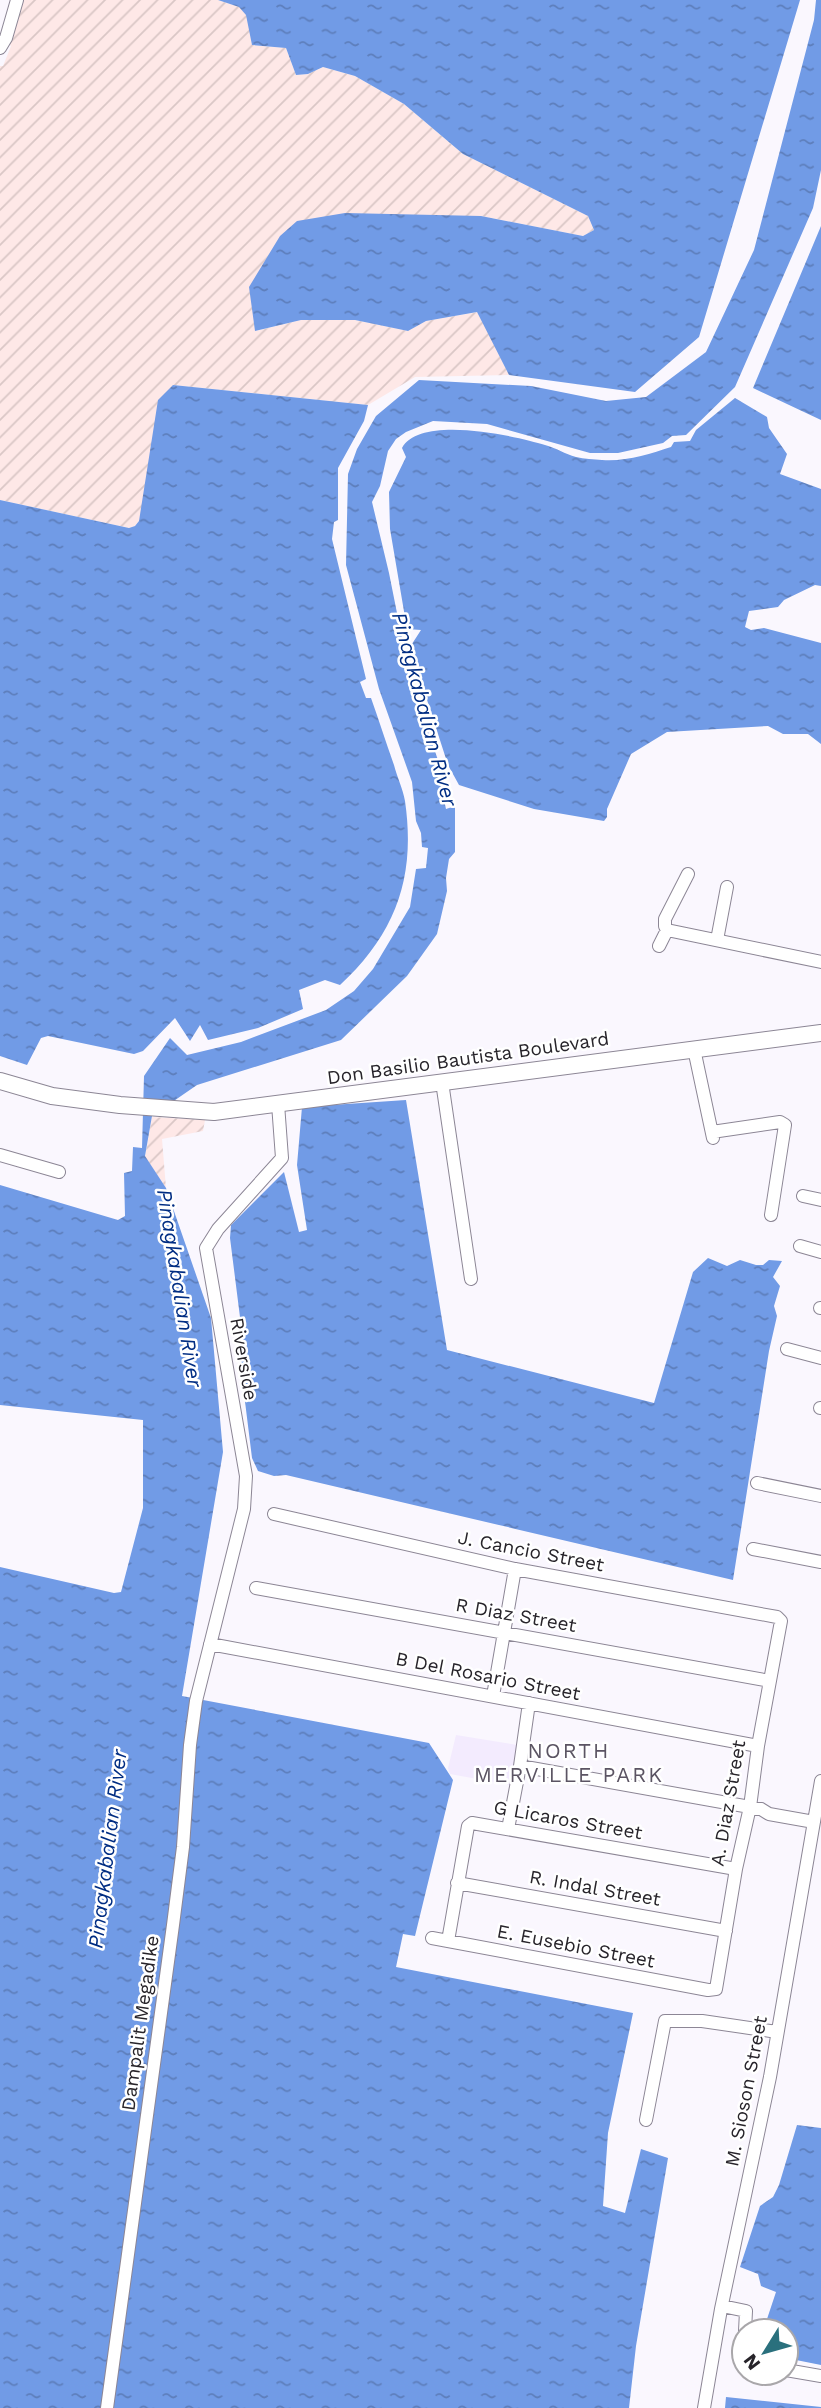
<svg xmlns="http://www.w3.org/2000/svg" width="821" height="2408" font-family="'Work Sans',sans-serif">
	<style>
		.built { fill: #f3ebfe }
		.industrial { fill: url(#industrial-furrows) }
		.water { fill: url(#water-ripples) }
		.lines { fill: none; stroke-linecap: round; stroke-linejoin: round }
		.minor-casing { stroke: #8c8695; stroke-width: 14 }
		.major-casing { stroke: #8c8695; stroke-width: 18 }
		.minor { stroke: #fff; stroke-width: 12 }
		.major { stroke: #fff; stroke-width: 16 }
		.labels { text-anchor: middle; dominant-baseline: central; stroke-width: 5; stroke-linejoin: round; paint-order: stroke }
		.street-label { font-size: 19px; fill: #27242a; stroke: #fff }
		.water-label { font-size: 21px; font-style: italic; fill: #002d83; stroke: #fff }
		.neighbourhood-label { font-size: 21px; letter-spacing: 2px; fill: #5b5463; stroke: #fff }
	</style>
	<defs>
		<pattern id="industrial-furrows" width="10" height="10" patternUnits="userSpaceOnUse" patternTransform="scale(1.75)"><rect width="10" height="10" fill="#fee8e7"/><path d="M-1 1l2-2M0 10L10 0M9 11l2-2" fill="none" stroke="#dac7c6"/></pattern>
		<pattern id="water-ripples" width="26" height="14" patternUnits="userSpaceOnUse" patternTransform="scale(1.75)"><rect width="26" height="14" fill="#719be6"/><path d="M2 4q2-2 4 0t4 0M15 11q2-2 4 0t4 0" fill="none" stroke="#5d7ebb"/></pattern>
	</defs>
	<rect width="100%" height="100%" fill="#faf7fe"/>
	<path class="built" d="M456 1735 518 1745 510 1785 450 1774 448 1768Z"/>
	<path class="industrial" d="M21 0H218L239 7 247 15 252 45 286 48 296 75 308 74 323 67 355 76 404 104 463 154 588 216 594 230 583 236 481 216 256 331 301 320H355L408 331 426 321 478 312 509 375 415 377 368 405 173 385 139 521 135 526 129 528 0 500V66H3L11 46 8 43 18 21Z
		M152 1117 205 1120 203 1131 162 1139 166 1188 145 1157Z"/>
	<path class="water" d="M218 0H800L699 337 635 392 509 375 477 312 426 321 408 331 355 320H301L255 331 249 287 280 236 297 221 345 213 481 216 583 236 594 230 588 216 463 154 404 104 355 76 323 67 308 74 296 75 286 48 252 45 246 15 239 7Z
		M816 0H821V170L813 208 735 387 686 435 672 436 663 443 618 453H590L487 424 433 421 406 432 396 439 388 451 380 486 372 502 389 573 411 683 445 780 440 782 446 809 455 806V852L449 859 446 878 447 891 437 934 407 976 341 1040 197 1085 152 1116 145 1156 166 1188 211 1318 223 1452 182 1696 429 1743 453 1780 415 1936 403 1934 396 1967 633 2013 608 2133 603 2206 625 2213 641 2149 668 2158 636 2346 629 2408H0V1567L114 1593 121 1592 143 1508V1420L0 1405V1185L118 1220 125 1216 124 1173 132 1171 133 1147 142 1148 144 1076 170 1038 187 1055 241 1042 326 1010 354 991 373 969 410 907 416 869 426 868 428 848 422 847 421 833 416 821 412 782 379 689 346 565 348 474 357 449 376 416 419 380 531 386 606 401 646 397 706 352 754 250 814 20Z
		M821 226V420L753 388Z
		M173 385 368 405 364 421 338 468V520L334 522 332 539 366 679 360 682 366 698H371C379 720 386 743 394 765 397 777 403 789 405 801 416 877 396 933 340 985L325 980 299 990 303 1009 258 1028 208 1040 200 1025 190 1041 175 1018 143 1051 134 1054 48 1036 41 1038 27 1065 0 1056V500L129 528 135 526 139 521 158 400Z
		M735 398 767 417 769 428 787 454 780 474 821 489V586L815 585 784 600 778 607 749 611 745 627 751 630 764 628 821 643V744L808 734H783L768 726 667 732 631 754 607 809V817L604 821 534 809 459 785 448 765 410 647 421 630 407 629 390 529 389 492 406 457 402 448C420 414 516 436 545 445 556 448 565 454 576 457 584 459 594 459 602 460 625 462 650 454 671 447L674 442 690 441 696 430Z
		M406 1100 447 1350 654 1403 693 1272 708 1258 727 1266 740 1260 756 1265H763L769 1260 782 1261 773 1277 780 1286 774 1306 777 1316 769 1351 733 1580 286 1475 274 1476 258 1471 252 1458 237 1337 241 1325 230 1238 231 1225 284 1172 299 1232 307 1230 297 1165 302 1107Z
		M797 2125 821 2128V2365L786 2358V2331H763L776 2292 761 2286 758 2274 740 2267 760 2206 773 2197 779 2185Z
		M726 2397 821 2407V2408H725Z"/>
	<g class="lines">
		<g class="minor-casing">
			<path id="minor" d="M0 48 6 38 17 0
				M688 874 665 919V926L667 930 821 962
				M717 940 727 887
				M659 946 667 930
				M694 1049 713 1138
				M442 1082 471 1279
				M712 1132 780 1122 785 1125 771 1215
				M0 1155 59 1172
				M803 1196 821 1200
				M800 1246 821 1252
				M820 1308H821
				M787 1349 821 1358
				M820 1408H821
				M757 1483 821 1496
				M274 1514 515 1569 777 1617 781 1621 758 1746 750 1807 736 1869 716 1989 708 1990 432 1938
				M753 1549 821 1562
				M256 1588 770 1681
				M210 1644 758 1746
				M493 1696 515 1569
				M520 1766 761 1809 769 1814 814 1822
				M508 1829 520 1766 529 1703
				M457 1883 726 1931
				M448 1941 468 1826 472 1823 736 1869
				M646 2120 665 2021H702L777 2032
				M722 2306 746 2311 745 2331
				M744 2338 742 2359 744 2362
				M786 2370 821 2376
				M107 2408 173 1925 183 1847 190 1745 196 1701 244 1509 246 1476 206 1248 218 1229 282 1158 278 1104
				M704 2408 721 2309 770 2077 821 1781"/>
		</g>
		<g class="major-casing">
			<path id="major" d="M0 1081 52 1096 120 1105 214 1112 821 1033"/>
		</g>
		<use href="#minor" class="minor"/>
		<use href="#major" class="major"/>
	</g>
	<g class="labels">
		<g class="street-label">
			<text transform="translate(468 1058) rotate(-8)">Don Basilio Bautista Boulevard</text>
			<text transform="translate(244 1359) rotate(80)">Riverside</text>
			<text transform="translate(531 1551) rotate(11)">J. Cancio Street</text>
			<text transform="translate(516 1615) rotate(10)">R Diaz Street</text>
			<text transform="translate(488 1676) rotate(11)">B Del Rosario Street</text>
			<text transform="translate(728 1803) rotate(-80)">A. Diaz Street</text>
			<text transform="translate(568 1820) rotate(10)">G Licaros Street</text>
			<text transform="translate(595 1888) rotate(10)">R. Indal Street</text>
			<text transform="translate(576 1946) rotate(11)">E. Eusebio Street</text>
			<text transform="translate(140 2023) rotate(-82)">Dampalit Megadike</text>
			<text transform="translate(746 2091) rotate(-79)">M. Sioson Street</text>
		</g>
		<g class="water-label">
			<text transform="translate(425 709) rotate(75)">Pinagkabalian River</text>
			<text transform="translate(180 1288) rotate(81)">Pinagkabalian River</text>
			<text transform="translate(107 1849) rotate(-83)">Pinagkabalian River</text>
		</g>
		<g class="neighbourhood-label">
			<text x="569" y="1750">NORTH<tspan x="569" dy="24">MERVILLE PARK</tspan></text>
		</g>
	</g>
	<g transform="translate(765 2352) rotate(233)"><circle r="33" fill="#ffffff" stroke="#a9a7aa" stroke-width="2"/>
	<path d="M0-5L12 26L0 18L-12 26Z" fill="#2a707d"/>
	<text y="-10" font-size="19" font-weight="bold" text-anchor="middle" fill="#27242a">N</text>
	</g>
</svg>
